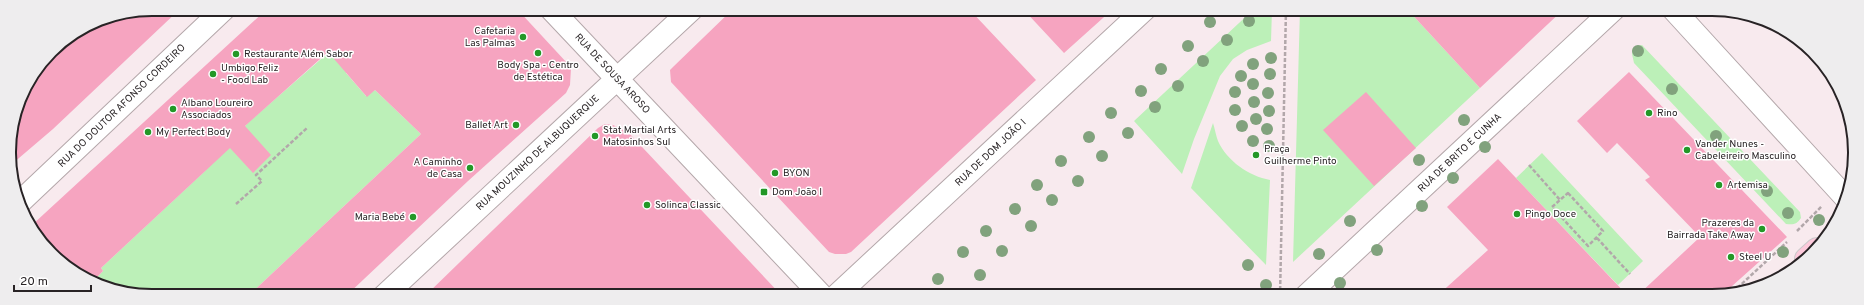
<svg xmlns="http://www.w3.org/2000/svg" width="1864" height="305" font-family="Overpass,sans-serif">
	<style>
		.green { fill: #bcf0b8 }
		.building { fill: #f6a4c0 }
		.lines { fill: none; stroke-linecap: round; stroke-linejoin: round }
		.minor-casing { stroke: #b4a7aa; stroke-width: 24 }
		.major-casing { stroke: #cbcacb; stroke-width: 24 }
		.path { stroke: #b2a7aa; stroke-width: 2.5; stroke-dasharray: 4 2; stroke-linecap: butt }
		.minor { stroke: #fff; stroke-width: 22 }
		.major { stroke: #fdc9db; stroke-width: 22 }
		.tree { fill: #81a27d }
		.poi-dot { fill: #239827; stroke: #fff; stroke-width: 1.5 }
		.labels { text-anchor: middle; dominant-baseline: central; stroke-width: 3; stroke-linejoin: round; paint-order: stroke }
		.poi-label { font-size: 10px; fill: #282325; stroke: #fff; text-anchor: start }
		.street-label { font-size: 10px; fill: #282325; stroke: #fff }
		.rim { fill: none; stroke: #282325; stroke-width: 2 }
	</style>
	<rect width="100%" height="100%" fill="#f8eaee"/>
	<path class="green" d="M1254 9H1272L1271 41 1247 50 1233 59 1220 76 1194 139 1182 174 1134 121Z
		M1300 9H1407L1480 88 1293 262Z
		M311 34 378 46 346 73 366 96 375 90 421 134 248 296H143L102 285 96 278 103 271 101 268 205 171 217 154 251 120 328 53Z
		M1642 45 1800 212 1801 218C1797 224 1794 225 1786 224L1634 63 1632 54 1633 49 1637 46Z
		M1213 123C1215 129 1216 136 1218 141 1227 161 1249 176 1270 180L1266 265 1191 188Z
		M1542 153 1643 261 1618 285 1516 178Z"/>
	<path class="building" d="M152 9H180L53 129 12 164 9 143 20 97 51 51 98 20Z
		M267 9H517L568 64 571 68 570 85 566 93 468 181 346 296H248L421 134 375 90 367 97 328 52 245 126 271 155 253 173 230 148 101 268 103 271 92 282 44 247 32 225Z
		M733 9H969L1036 80 851 252 846 254H835L829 252 671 82 670 70 674 66Z
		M1023 9H1113L1064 53Z
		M1407 9H1564L1480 88Z
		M1629 72 1787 237 1722 295 1637 296 1700 237 1645 180 1650 177 1617 143 1607 153 1577 121Z
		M1366 92 1416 148 1374 186 1323 130Z
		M605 124 613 125 628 132 782 296H425L598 128Z
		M1498 159 1516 178 1628 296H1437L1488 250 1447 207Z"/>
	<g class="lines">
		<g class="minor-casing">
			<path id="minor" d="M551 9 822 296
				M1673 9 1845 197
				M19 203 224 9
				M384 296 692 9
				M836 296 1145 9
				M1306 296 1614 9"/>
		</g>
		<g class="major-casing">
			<path id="major" d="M1806 259 1817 249"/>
		</g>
		<path class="path" d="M1529 165 1560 200
			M1568 193 1603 231 1588 246 1552 207Z
			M236 204 262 181 256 175 307 128
			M1797 231 1822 206
			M1597 238 1630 274
			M1728 290 1732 293
			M1733 292 1787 242
			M1280 296 1286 9"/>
		<use href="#minor" class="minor"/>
		<use href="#major" class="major"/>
	</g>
	<g class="tree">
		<circle cx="1249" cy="21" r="6"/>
		<circle cx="1210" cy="22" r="6"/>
		<circle cx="1227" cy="40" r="6"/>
		<circle cx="1188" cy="46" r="6"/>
		<circle cx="1638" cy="51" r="6"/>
		<circle cx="1271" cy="58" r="6"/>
		<circle cx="1203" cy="61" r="6"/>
		<circle cx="1253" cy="64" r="6"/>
		<circle cx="1161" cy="69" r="6"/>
		<circle cx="1270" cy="74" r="6"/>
		<circle cx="1241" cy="76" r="6"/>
		<circle cx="1253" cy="84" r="6"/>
		<circle cx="1178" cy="86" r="6"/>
		<circle cx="1672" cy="89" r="6"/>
		<circle cx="1141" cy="91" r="6"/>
		<circle cx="1235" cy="92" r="6"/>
		<circle cx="1268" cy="93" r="6"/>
		<circle cx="1254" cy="102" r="6"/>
		<circle cx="1155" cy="107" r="6"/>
		<circle cx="1235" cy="110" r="6"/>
		<circle cx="1269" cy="111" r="6"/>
		<circle cx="1111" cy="113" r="6"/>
		<circle cx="1256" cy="119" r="6"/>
		<circle cx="1464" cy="120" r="6"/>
		<circle cx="1242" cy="126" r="6"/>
		<circle cx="1267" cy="129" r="6"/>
		<circle cx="1128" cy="133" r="6"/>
		<circle cx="1716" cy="136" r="6"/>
		<circle cx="1089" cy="137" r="6"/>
		<circle cx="1253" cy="141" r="6"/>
		<circle cx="1269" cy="146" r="6"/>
		<circle cx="1485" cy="147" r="6"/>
		<circle cx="1102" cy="156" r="6"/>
		<circle cx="1419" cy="160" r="6"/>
		<circle cx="1061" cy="161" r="6"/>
		<circle cx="1453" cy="178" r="6"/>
		<circle cx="1078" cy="181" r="6"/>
		<circle cx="1037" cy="185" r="6"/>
		<circle cx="1767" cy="191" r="6"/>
		<circle cx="1052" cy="200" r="6"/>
		<circle cx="1422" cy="206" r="6"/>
		<circle cx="1015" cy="209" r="6"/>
		<circle cx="1788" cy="213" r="6"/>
		<circle cx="1819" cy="220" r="6"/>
		<circle cx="1350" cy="221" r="6"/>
		<circle cx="1031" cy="226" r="6"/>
		<circle cx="986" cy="231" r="6"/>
		<circle cx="1377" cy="250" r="6"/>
		<circle cx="1002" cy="251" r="6"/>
		<circle cx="963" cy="252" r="6"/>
		<circle cx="1783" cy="252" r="6"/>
		<circle cx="1319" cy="254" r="6"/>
		<circle cx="1248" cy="265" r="6"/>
		<circle cx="980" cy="275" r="6"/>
		<circle cx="938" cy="279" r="6"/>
		<circle cx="1340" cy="283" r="6"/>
		<circle cx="1266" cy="285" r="6"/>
	</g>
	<g class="poi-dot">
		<circle cx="523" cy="37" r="4"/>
		<circle cx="538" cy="53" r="4"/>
		<circle cx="236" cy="54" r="4"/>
		<circle cx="213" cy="74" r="4"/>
		<circle cx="173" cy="109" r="4"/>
		<circle cx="1649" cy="113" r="4"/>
		<circle cx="516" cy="125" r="4"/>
		<circle cx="148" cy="132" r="4"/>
		<circle cx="595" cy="136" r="4"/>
		<circle cx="1687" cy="150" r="4"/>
		<circle cx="1256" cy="155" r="4"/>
		<circle cx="470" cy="168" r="4"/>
		<circle cx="775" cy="173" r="4"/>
		<circle cx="1719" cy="185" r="4"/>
		<rect x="760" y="188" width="8" height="8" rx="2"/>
		<circle cx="647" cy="205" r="4"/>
		<circle cx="1517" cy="214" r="4"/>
		<circle cx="413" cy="217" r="4"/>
		<circle cx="1762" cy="229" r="4"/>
		<circle cx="1731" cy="257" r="4"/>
	</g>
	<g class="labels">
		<g class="poi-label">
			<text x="515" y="31" text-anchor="end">Cafetaria<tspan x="515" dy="12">Las Palmas</tspan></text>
			<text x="244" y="54">Restaurante Além Sabor</text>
			<text x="538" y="65" text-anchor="middle">Body Spa - Centro<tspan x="538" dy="12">de Estética</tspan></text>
			<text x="221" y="68">Umbigo Feliz<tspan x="221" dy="12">- Food Lab</tspan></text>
			<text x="181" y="103">Albano Loureiro<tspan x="181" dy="12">Associados</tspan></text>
			<text x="1657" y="113">Rino</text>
			<text x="508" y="125" text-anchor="end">Ballet Art</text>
			<text x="603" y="130">Stat Martial Arts<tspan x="603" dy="12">Matosinhos Sul</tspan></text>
			<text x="156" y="132">My Perfect Body</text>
			<text x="1695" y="144">Vander Nunes -<tspan x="1695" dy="12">Cabeleireiro Masculino</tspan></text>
			<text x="1264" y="149">Praça<tspan x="1264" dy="12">Guilherme Pinto</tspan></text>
			<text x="462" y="162" text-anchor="end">A Caminho<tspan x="462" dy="12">de Casa</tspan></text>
			<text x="783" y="173">BYON</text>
			<text x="1727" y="185">Artemisa</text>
			<text x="772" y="192">Dom João I</text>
			<text x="655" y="205">Solinca Classic</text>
			<text x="1525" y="214">Pingo Doce</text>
			<text x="405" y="217" text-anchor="end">Maria Bebé</text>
			<text x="1754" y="223" text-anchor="end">Prazeres da<tspan x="1754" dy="12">Bairrada Take Away</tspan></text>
			<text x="1739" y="257">Steel U</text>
		</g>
		<g class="street-label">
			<text transform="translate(612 74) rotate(47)">RUA DE SOUSA AROSO</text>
			<text transform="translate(122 106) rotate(-44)">RUA DO DOUTOR AFONSO CORDEIRO</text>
			<text transform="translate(538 153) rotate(-43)">RUA MOUZINHO DE ALBUQUERQUE</text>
			<text transform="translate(991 153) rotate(-43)">RUA DE DOM JOÃO I</text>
			<text transform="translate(1460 153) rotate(-43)">RUA DE BRITO E CUNHA</text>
		</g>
	</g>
	<path d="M0 0H1864V305H0ZM152 16H1712A136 136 0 0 1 1848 152V153A136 136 0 0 1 1712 289H152A136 136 0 0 1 16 153V152A136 136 0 0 1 152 16Z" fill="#eeedee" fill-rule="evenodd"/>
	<path class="rim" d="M152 16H1712A136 136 0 0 1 1848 152V153A136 136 0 0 1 1712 289H152A136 136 0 0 1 16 153V152A136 136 0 0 1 152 16Z"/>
	<path d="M14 285v6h77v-6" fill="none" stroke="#282325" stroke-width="2"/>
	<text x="20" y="285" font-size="12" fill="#282325" stroke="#ffffff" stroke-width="3" paint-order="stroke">20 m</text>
</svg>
